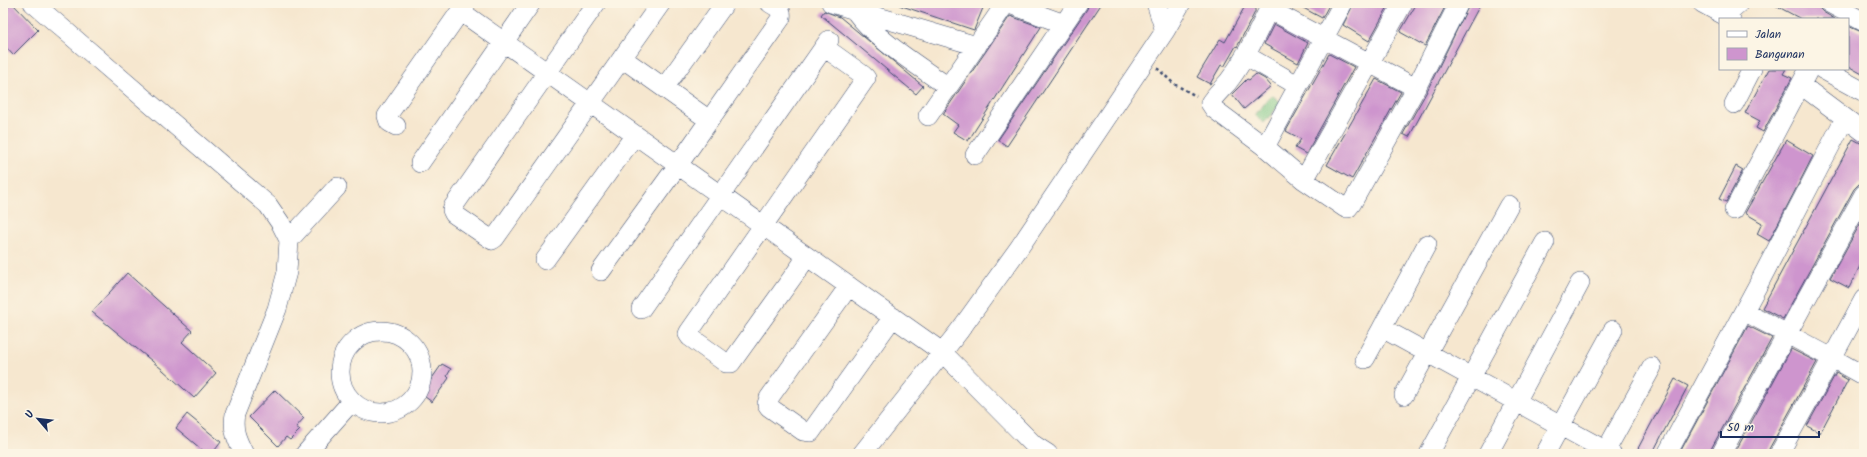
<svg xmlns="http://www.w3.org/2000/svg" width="1867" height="457" font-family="Kalam,sans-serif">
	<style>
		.green { fill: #7bc685; stroke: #4b7a72 }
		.building { fill: #ce95ce }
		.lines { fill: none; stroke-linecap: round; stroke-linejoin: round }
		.minor-casing { stroke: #3c4b6f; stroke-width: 20 }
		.path { stroke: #3c4b6f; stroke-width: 2.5; stroke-dasharray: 3 3; stroke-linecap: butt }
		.minor { stroke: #fff; stroke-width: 19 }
	</style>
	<rect width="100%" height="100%" fill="#fcf5e5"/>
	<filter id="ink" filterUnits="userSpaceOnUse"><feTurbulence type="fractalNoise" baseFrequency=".025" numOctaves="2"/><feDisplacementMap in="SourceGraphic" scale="8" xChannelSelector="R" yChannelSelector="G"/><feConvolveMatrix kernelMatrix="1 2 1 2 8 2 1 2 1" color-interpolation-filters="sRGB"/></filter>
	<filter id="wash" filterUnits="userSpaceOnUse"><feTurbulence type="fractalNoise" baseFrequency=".012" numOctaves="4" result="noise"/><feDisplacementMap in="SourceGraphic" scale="16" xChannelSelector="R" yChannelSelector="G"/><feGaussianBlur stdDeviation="0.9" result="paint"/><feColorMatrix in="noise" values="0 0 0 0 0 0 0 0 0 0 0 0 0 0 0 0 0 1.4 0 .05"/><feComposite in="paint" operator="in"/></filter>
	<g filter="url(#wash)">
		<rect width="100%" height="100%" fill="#f6e7cf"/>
		<path class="green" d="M1272 95 1281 103 1264 123 1255 115Z"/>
		<g id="blocks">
			<path class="building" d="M12 3 38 30 13 55 3 44V12Z
				M899 3H985L974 30 899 5Z
				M1089 3H1102L1007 146 998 140 1087 9Z
				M1243 3H1255V12L1237 47 1236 46 1224 67 1221 65 1210 84 1197 77 1220 39 1225 42 1244 8Z
				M1294 3H1326L1329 5 1322 18Z
				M1354 3H1390L1369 41 1343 25Z
				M1417 3H1447L1425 46 1400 32Z
				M1470 3H1481L1409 137 1403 134 1426 93Z
				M1771 3H1818L1819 8 1823 12 1835 19H1801Z
				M824 11 840 17 923 86 916 94 821 15Z
				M1010 16 1041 27 968 141 953 132 958 125 943 114Z
				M1274 24 1308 43 1298 63 1264 44Z
				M1848 26 1864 33V75L1848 66Z
				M1329 54 1354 67 1306 154 1295 148 1301 139 1286 131Z
				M1769 69H1786L1783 74 1792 78 1763 132 1756 128 1760 121 1745 113Z
				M1256 74 1265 79 1271 86 1244 109 1232 94 1247 79 1249 80Z
				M1376 79 1401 92 1352 179 1327 165Z
				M1853 139 1864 145V183L1859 184 1854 189 1783 319 1762 308Z
				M1786 140 1813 156 1769 241 1757 234 1762 223 1745 213Z
				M1736 166 1743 170 1726 202 1719 199Z
				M1864 217V258L1849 288 1830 278Z
				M127 273 192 331 182 342 216 373 194 398 163 370 92 312Z
				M1748 326 1772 338 1711 449 1710 454H1679Z
				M1791 349 1817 362 1769 449 1768 454H1734Z
				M442 364 451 369 447 376 449 378 432 402 421 394Z
				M1836 373 1848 380 1820 433 1807 426Z
				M1675 379 1688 386 1664 431 1652 454H1635Z
				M275 390 304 418 296 427 300 430 290 440 286 437 278 446 249 417Z
				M187 414 221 442 212 454H207L176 428Z"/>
		</g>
	</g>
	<g filter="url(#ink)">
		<use href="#blocks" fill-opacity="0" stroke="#3c4b6f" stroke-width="1"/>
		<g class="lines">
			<g class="minor-casing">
				<path id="minor" d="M33 3 268 205 281 224 289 240 287 272 277 309 235 414C232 430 237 440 244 454
					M596 3 453 207 452 210 454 214 492 240 495 238 661 3
					M831 3 977 46
					M1007 3 1064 24
					M1156 3 1165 31
					M1343 3 1265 147 1304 180 1345 208H1348L1352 203 1416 88 1459 3
					M1702 3 1731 19
					M1829 3 1864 22
					M1269 9 1416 88
					M460 11 942 352 1034 445 1048 454
					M855 11C877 41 918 65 948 87
					M1725 15 1739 3
					M1245 55 1297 85
					M622 58 709 120
					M1822 69 1864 92
					M1801 85 1864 132
					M664 88 725 3
					M1734 104 1752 69
					M928 116 1006 3
					M396 126 389 122 387 116 466 3
					M1265 147 1214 109 1210 103C1215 95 1222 89 1228 82 1245 60 1257 33 1269 9V3
					M975 155 1078 3
					M420 163 531 3
					M1304 180 1403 3
					M1734 210 1809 69
					M289 240 337 187
					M1427 244 1382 328 1612 454
					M807 257 731 363H726L690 337 688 334 689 332 866 78 863 75 824 47
					M545 260 635 135
					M601 271 678 165 781 18C783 9 776 7 770 3
					M849 286 769 398 767 404 769 407 803 431 811 432 893 317
					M1864 299 1832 358 1864 376
					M641 309 829 40
					M1744 311 1832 358 1779 454
					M340 372a41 41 0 1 1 82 0a41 41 0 1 1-82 0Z
					M1365 359 1382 328
					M1404 395 1509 205
					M305 454 352 401
					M862 454 960 330 1019 248 1165 31 1181 3
					M1429 454 1545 242
					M1488 454 1580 283
					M1545 454 1613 330
					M1604 454 1652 367
					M1667 454 1760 281 1845 118
					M1721 454 1864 194"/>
			</g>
			<path class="path" d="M1157 68 1174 84 1196 96"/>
			<use href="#minor" class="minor"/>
		</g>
	</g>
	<rect width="1867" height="457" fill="none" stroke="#fcf5e5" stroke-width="16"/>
	<rect x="1719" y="18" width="130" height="52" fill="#fcf5e5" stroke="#a2a6af"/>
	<rect x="1727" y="31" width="20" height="6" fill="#ffffff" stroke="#a2a6af"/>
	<text x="1755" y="38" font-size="12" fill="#1b2f5e">Jalan</text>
	<rect x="1727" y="48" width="20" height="12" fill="#ce95ce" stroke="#a2a6af"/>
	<text x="1755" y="58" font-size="12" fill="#1b2f5e">Bangunan</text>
	<g transform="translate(38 419) rotate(298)" stroke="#fcf5e5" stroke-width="3" paint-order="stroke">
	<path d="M0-3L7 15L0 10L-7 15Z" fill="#1b2f5e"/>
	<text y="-6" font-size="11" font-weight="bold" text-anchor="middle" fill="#1b2f5e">U</text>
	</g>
	<path d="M1721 431v6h98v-6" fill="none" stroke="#1b2f5e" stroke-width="2"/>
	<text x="1727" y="431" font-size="12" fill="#1b2f5e" stroke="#fcf5e5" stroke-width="3" paint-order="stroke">50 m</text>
</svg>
